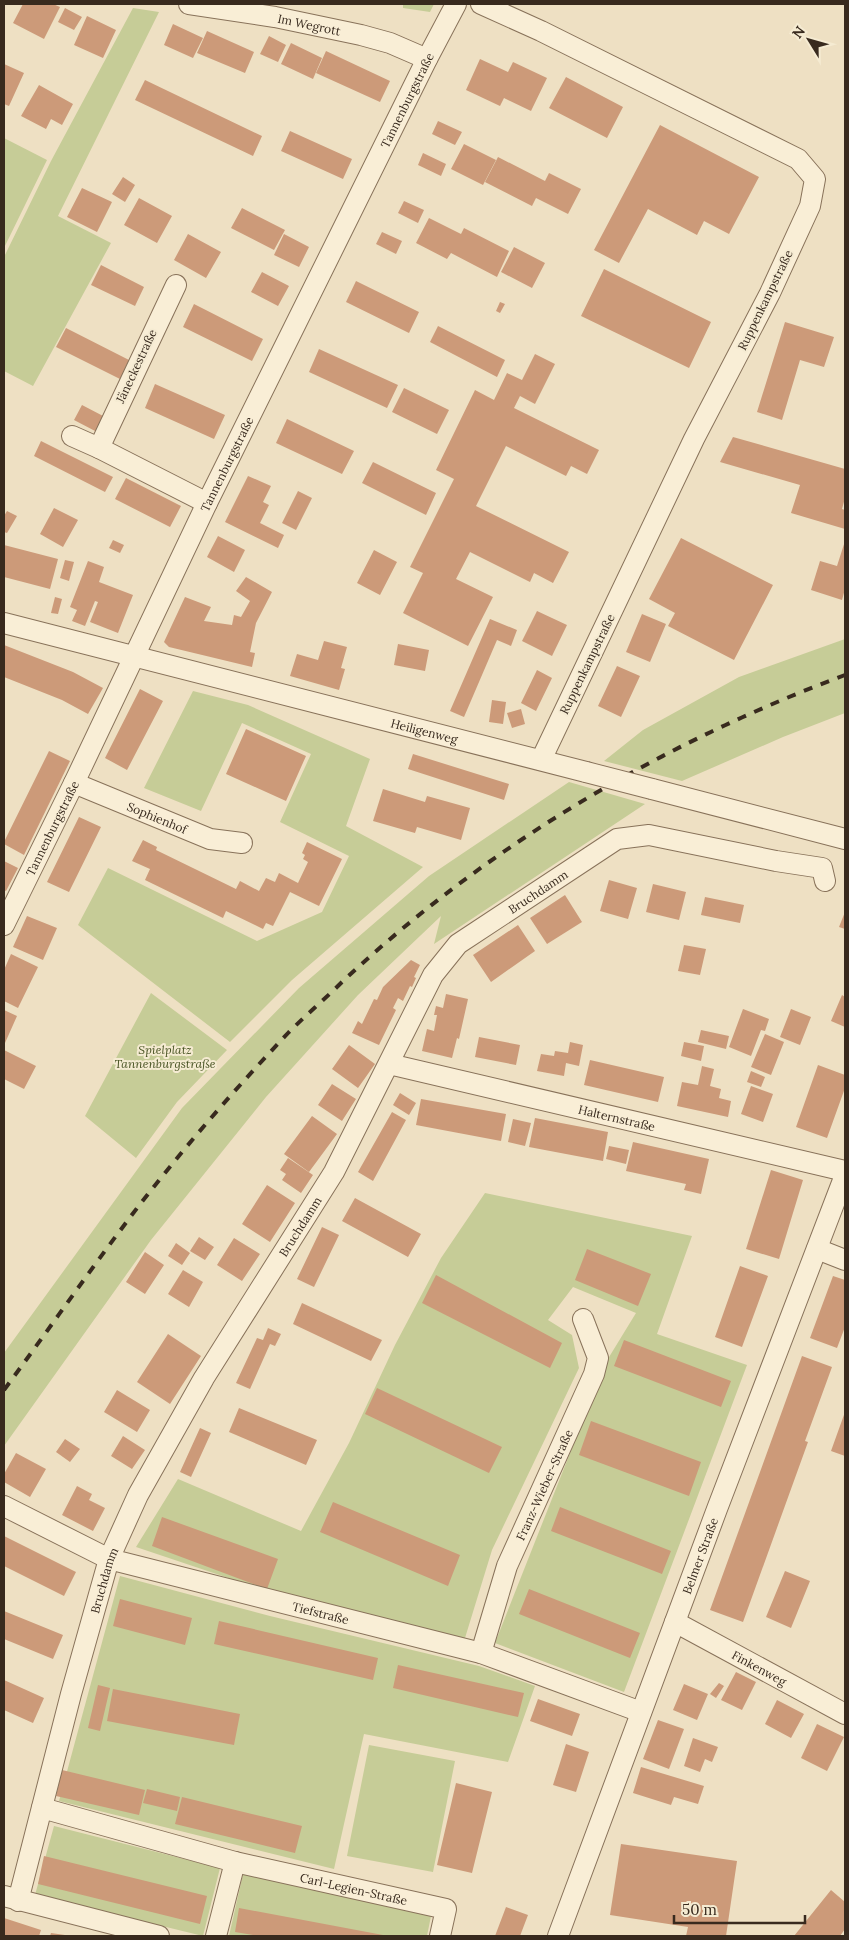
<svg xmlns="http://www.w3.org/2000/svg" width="849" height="1940" font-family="Lora,serif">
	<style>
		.green { fill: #c6cc97 }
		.building { fill: #cc9a79 }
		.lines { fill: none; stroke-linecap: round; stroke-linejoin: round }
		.minor-casing { stroke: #88725a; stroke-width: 22 }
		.minor { stroke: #f9eed6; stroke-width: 20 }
		.rail { stroke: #382a1e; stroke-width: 4; stroke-dasharray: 9 9; stroke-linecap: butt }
		.minor-bridge-casing { stroke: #88725a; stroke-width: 22; stroke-linecap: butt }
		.minor-bridge { stroke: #f9eed6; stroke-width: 20 }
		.labels { text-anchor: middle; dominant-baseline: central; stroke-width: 4; stroke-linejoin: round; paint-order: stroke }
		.street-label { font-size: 12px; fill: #382a1e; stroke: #f5ebd2 }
		.park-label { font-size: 12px; font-style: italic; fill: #495424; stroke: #f5ebd2 }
	</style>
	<rect width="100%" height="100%" fill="#eee0c3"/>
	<path class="green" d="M403 4H434L430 12 403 8Z
		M133 8 159 12 58 216 111 243 33 386 4 371V257L51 161Z
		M4 138 47 160 4 248Z
		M845 639V713L783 737 682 781 604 761 643 730 739 677Z
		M193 691 248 705 370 759 346 826 423 867 292 980 230 1042 78 925 108 868 257 941 322 912 349 856 280 822 311 754 242 723 201 811 144 788Z
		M569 782 645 804 434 944 441 916 358 995 266 1097 151 1240 4 1446V1353L182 1108 299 988 429 876Z
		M151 993 227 1050 177 1102 136 1158 85 1116Z
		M485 1193 692 1236 657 1334 747 1365 624 1692 495 1643 606 1362 636 1313 573 1287 548 1320 572 1335 579 1368 492 1550 465 1638 279 1595 136 1547 178 1479 301 1531 349 1443 395 1345 441 1258Z
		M120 1576 270 1616 479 1666 535 1686 508 1762 364 1734 334 1869 59 1801Z
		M369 1745 455 1761 433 1872 347 1856Z
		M54 1826 220 1868 203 1936 35 1895Z
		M243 1874 431 1916 427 1936H229Z"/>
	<path class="building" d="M23 4H53L60 7 44 39 13 23Z
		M65 8 82 17 74 30 58 22Z
		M87 16 116 30 103 58 74 45Z
		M173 24 203 38 193 58 164 45Z
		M207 31 254 52 245 73 197 53Z
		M269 36 286 45 278 62 260 54Z
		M291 43 322 58 313 79 281 64Z
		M326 51 390 81 380 102 316 73Z
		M480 59 508 72 513 62 547 78 531 111 504 98 500 106 466 90Z
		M4 64 24 73 9 106 4 104Z
		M566 77 623 107 607 138 549 108Z
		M145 80 262 136 253 156 135 100Z
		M39 85 73 104 62 125 51 119 46 129 21 116Z
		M438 121 462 132 455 145 432 134Z
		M660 125 759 177 729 234 704 221 697 235 648 209 619 263 594 250Z
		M290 131 352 159 343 179 281 151Z
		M464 144 496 160 483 185 451 169Z
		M423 153 446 164 441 176 418 165Z
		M498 157 545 181 549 173 581 189 568 214 536 198 532 206 485 182Z
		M123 177 135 185 125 202 112 194Z
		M82 188 112 202 97 232 67 217Z
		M139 198 172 216 157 243 124 225Z
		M404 201 424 210 418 223 398 213Z
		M242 208 285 230 274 250 231 228Z
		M429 218 461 234 464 228 509 251 497 277 451 253 447 259 416 243Z
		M382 232 402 241 396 254 376 244Z
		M188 234 221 252 206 278 174 260Z
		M284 234 309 247 299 267 274 255Z
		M514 247 545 263 532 288 501 272Z
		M101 265 144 287 135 306 91 285Z
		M604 269 711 322 689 368 581 316Z
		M262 272 289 286 278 306 251 292Z
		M356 281 419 312 409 333 346 302Z
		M500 302 505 304 500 313 496 311Z
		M194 304 263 339 252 361 183 327Z
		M785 322 834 337 824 367 800 360 782 420 757 412Z
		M438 326 505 360 497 377 430 342Z
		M66 328 129 360 120 379 56 347Z
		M319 349 398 385 387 408 309 372Z
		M535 354 555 364 535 404 520 396 514 408 599 450 587 474 571 466 566 476 506 446 476 506 569 552 553 583 534 573 530 582 470 552 456 579 493 597 468 646 403 613 423 573 410 567 454 479 436 470 475 390 494 400 507 373 522 380Z
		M155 384 225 415 214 439 145 408Z
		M404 388 449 410 437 434 392 412Z
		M82 405 105 417 97 432 74 420Z
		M287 419 354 451 342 474 276 443Z
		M733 437 845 469V498L842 509 845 510V529L791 513 800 485 720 462Z
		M41 441 113 477 105 492 34 456Z
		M373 462 436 493 426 515 362 483Z
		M248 476 271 486 263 502 269 505 260 523 284 535 278 548 225 522Z
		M126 478 181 506 170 527 115 499Z
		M298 491 312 498 296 530 282 523Z
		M54 508 78 520 63 547 40 534Z
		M7 511 17 516 7 533 4 532V516Z
		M218 536 245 550 234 572 207 557Z
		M681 538 773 585 734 660 668 626 675 613 649 599Z
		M113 540 124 545 120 553 109 548Z
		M845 541V589L842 600 811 590 820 561 837 566Z
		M4 545 58 559 50 589 4 577Z
		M374 550 397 562 380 595 357 583Z
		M65 560 74 562 69 581 60 578Z
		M88 561 104 567 99 582 133 595 118 633 90 622 98 602 95 601 85 626 72 621 77 610 70 607Z
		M246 577 272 592 256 623 250 652 255 653 252 667 169 647 164 642 185 597 211 607 204 621 232 625 234 615 241 617 250 601 236 591Z
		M55 597 62 599 58 614 51 613Z
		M537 611 567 625 552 656 522 641Z
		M642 614 666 624 650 662 626 652Z
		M490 619 517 630 511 646 497 640 464 717 450 711Z
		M324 641 347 647 341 668 345 669 339 690 290 676 297 654 318 660Z
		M398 644 429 650 425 671 394 665Z
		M4 645 73 672 103 688 88 714 62 700 4 677Z
		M617 666 640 676 621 717 598 706Z
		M537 670 552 678 536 711 521 703Z
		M140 689 163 701 127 770 105 758Z
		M492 700 506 702 503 724 489 722Z
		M521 709 525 724 512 728 507 713Z
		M246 729 306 756 286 801 226 774Z
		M49 751 70 761 24 855 4 844V842Z
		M413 754 509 784 504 800 408 769Z
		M383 789 425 802 427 796 470 808 461 840 417 827 415 833 373 821Z
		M79 817 101 827 69 892 47 882Z
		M143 840 157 847 156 850 236 889 240 881 259 891 266 878 275 882 279 873 298 883 308 862 303 859 305 855 302 853 307 842 342 859 319 906 290 892 273 926 266 923 263 929 226 911 223 918 145 880 150 869 132 861Z
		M4 861 18 868 6 891 4 890Z
		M609 880 637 888 628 919 600 911Z
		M653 884 686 892 679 920 646 912Z
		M565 895 582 922 547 944 530 918Z
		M705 897 744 905 740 923 701 915Z
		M845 912V929L839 927Z
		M27 916 57 928 43 960 13 947Z
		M518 925 535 951 491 982 473 955Z
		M684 945 706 949 700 975 678 971Z
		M11 954 38 967 18 1008 4 1001V970Z
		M411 960 420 965 414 977 416 978 412 987 410 986 403 1001 398 998 393 1008 396 1010 379 1045 352 1033 358 1021 362 1024 374 999 377 1000 383 987Z
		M446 994 468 999 459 1039 457 1038 452 1058 422 1051 427 1029 434 1031 437 1015H434L436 1006 443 1008Z
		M842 995 845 997V1027L831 1021Z
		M743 1009 769 1019 765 1031 761 1030 751 1056 729 1047Z
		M791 1009 811 1017 800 1045 780 1037Z
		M4 1010 17 1016 5 1043 4 1042Z
		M701 1030 729 1036 726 1049 698 1042Z
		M765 1034 784 1042 771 1075 751 1067Z
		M479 1037 520 1045 516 1065 475 1057Z
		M570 1042 583 1045 579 1066 566 1063 564 1076 537 1071 541 1054 554 1056 555 1051 568 1053Z
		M684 1042 704 1046 701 1061 681 1056Z
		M349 1045 375 1064 358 1088 332 1069Z
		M4 1050 36 1066 24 1089 4 1079Z
		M590 1060 664 1077 658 1102 584 1085Z
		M818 1065 845 1075V1088L827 1138 796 1127Z
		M702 1066 714 1069 710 1086 721 1089 719 1098 731 1101 728 1117 677 1106 682 1082 698 1085Z
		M751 1071 765 1077 761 1087 747 1082Z
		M332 1084 356 1099 342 1121 318 1105Z
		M751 1086 773 1094 763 1122 741 1114Z
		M400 1093 416 1103 409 1115 393 1105Z
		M421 1099 506 1114 501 1141 416 1125Z
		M392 1112 406 1120 373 1181 358 1172Z
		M312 1116 337 1134 309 1172 284 1154Z
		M535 1118 608 1132 603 1161 529 1147Z
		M513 1119 531 1123 525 1146 508 1142Z
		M633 1142 709 1159 701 1194 684 1190 686 1184 626 1171Z
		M609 1146 629 1150 626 1164 606 1159Z
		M288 1158 313 1175 301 1193 282 1180 286 1174 280 1170Z
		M771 1170 803 1180 779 1259 746 1249Z
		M267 1185 295 1203 270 1242 242 1224Z
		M355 1198 421 1234 408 1257 342 1221Z
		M322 1227 339 1235 314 1287 297 1279Z
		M199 1237 214 1247 205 1260 190 1251Z
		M234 1238 260 1254 242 1281 217 1265Z
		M176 1243 190 1253 182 1265 168 1256Z
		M587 1249 651 1274 638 1306 575 1280Z
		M145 1252 164 1265 145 1294 126 1282Z
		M740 1266 768 1276 742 1347 715 1337Z
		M183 1270 203 1282 189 1307 168 1294Z
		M436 1275 562 1343 550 1368 422 1303Z
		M833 1276 845 1280V1327L837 1348 810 1338Z
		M302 1303 382 1340 371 1361 293 1324Z
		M268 1328 281 1334 275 1346 270 1344 250 1389 236 1383 257 1338 263 1340Z
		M168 1334 201 1356 170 1404 137 1382Z
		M624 1340 731 1381 721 1407 614 1366Z
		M802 1356 832 1367 805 1441 808 1442 743 1622 710 1610Z
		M377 1388 502 1447 489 1473 365 1414Z
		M117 1390 150 1410 137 1432 104 1412Z
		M239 1408 317 1440 306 1465 229 1432Z
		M845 1412V1456L831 1451Z
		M591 1421 701 1462 689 1496 579 1455Z
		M200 1428 211 1433 191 1477 180 1472Z
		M123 1436 145 1450 132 1469 111 1456Z
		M65 1439 80 1449 70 1462 56 1452Z
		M16 1453 46 1469 30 1497 4 1482V1474Z
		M77 1486 92 1494 89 1500 105 1508 93 1531 62 1515Z
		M333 1502 460 1555 448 1586 320 1532Z
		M560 1507 671 1551 662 1574 551 1531Z
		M162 1517 278 1559 267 1589 152 1546Z
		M4 1536 76 1572 64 1596 4 1566Z
		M785 1571 810 1581 791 1628 766 1617Z
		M529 1589 640 1633 630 1658 519 1614Z
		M120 1599 192 1618 185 1645 113 1626Z
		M4 1611 63 1635 53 1659 4 1639Z
		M219 1621 378 1658 373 1680 214 1644Z
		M398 1665 524 1693 518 1717 393 1688Z
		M736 1672 756 1682 742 1710 721 1700Z
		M4 1680 44 1698 33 1723 4 1710Z
		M719 1683 724 1686 716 1698 710 1694Z
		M684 1684 708 1694 697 1720 673 1710Z
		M98 1685 110 1688 100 1731 88 1728Z
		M113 1689 240 1714 234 1745 107 1721Z
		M538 1699 580 1714 572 1736 530 1721Z
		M777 1700 804 1714 791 1738 765 1724Z
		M658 1720 684 1729 669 1769 643 1759Z
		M817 1724 844 1737 827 1771 801 1758Z
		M693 1738 718 1747 712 1762 705 1759 700 1772 684 1766Z
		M566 1744 589 1752 576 1792 553 1785Z
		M641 1767 704 1786 698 1804 674 1797 671 1805 633 1793Z
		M62 1770 145 1790 139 1815 56 1796Z
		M456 1783 492 1792 472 1873 437 1865Z
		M147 1789 180 1797 177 1811 143 1803Z
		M182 1797 302 1826 295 1853 175 1824Z
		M621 1844 737 1861 726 1936H686L688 1927 610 1915Z
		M44 1856 207 1896 200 1924 38 1884Z
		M831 1890 845 1902V1929L840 1936H794Z
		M506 1907 528 1915 520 1936H495Z
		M239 1908 383 1935V1936H259L235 1932Z
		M4 1918 41 1930 39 1936H4Z
		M51 1933 65 1935V1936H50Z"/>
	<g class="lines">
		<g class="minor-casing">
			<g id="minor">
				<path id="s1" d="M189 4 275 17 361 35 390 43 427 59"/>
				<path d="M481 4 541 31 798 159 815 179 810 206 770 293 694 439 541 760"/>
				<path d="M176 285 99 448 207 503"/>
				<path d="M72 436 99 448"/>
				<path id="s2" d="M4 623 586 772"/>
				<path id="s3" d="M74 783 210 839 242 843"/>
				<path d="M652 789 845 839"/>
				<path id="s4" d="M4 925 74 783 207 503 427 59 456 4"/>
				<path id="s5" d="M389 1064 845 1171"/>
				<path d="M817 1249 845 1260"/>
				<path id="s6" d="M4 1506 109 1559 481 1653 641 1712"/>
				<path id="s7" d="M675 1622 845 1714"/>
				<path id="s8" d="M481 1653 507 1566 594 1374 598 1358 583 1319"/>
				<path id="s9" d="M42 1808 235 1862 446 1909 440 1936"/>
				<path d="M4 1896 159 1936"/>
				<path id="s10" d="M18 1901 71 1694 109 1559 138 1495 204 1378 334 1172 433 975 458 944 617 839 649 835 776 861 822 868 825 881"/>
				<path d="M216 1936 235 1862"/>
				<path id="s11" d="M558 1936 717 1509 845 1175"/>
			</g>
		</g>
		<use href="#minor" class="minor"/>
		<path class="rail" d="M4 1390C50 1328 94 1264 141 1203 187 1144 237 1087 289 1032 306 1015 325 999 342 982 487 846 660 744 845 675"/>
		<g class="minor-bridge-casing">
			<path id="minor-bridge" d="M586 772 652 789"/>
		</g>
		<use href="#minor-bridge" class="minor-bridge"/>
	</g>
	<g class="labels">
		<g class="street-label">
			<text stroke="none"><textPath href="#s1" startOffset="122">Im Wegrott</textPath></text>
			<text stroke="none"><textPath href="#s4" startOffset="918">Tannenburgstraße</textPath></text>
			<text transform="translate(765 300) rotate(-64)">Ruppenkampstraße</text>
			<text transform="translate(136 366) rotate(-65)">Jäneckestraße</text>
			<text stroke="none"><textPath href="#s4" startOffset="512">Tannenburgstraße</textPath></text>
			<text transform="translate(587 664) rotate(-64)">Ruppenkampstraße</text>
			<text stroke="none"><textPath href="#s2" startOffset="434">Heiligenweg</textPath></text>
			<text stroke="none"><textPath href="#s3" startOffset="90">Sophienhof</textPath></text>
			<text stroke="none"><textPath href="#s4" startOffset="108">Tannenburgstraße</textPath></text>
			<text stroke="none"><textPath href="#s10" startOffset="1158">Bruchdamm</textPath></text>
			<text stroke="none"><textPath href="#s5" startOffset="234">Halternstraße</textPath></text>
			<text stroke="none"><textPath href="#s10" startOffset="738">Bruchdamm</textPath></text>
			<text stroke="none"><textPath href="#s8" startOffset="180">Franz-Wieber-Straße</textPath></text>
			<text stroke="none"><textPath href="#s11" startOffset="406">Belmer Straße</textPath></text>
			<text stroke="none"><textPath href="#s10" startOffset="332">Bruchdamm</textPath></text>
			<text stroke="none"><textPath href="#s6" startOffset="336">Tiefstraße</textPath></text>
			<text stroke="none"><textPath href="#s7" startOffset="96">Finkenweg</textPath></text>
			<text stroke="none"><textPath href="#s9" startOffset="322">Carl-Legien-Straße</textPath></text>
		</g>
		<g class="park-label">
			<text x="165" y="1049">Spielplatz<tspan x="165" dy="14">Tannenburgstraße</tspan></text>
		</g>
	</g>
	<rect width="849" height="1940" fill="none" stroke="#382a1e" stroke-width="10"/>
	<g transform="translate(809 40) rotate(307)" stroke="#f5ebd2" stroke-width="4" paint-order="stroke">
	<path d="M0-4L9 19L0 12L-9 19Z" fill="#382a1e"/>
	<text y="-8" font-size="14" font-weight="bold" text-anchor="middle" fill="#382a1e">N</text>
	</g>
	<path d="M674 1915v8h131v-8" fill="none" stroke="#382a1e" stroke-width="2.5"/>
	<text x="682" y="1915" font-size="15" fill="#382a1e" stroke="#f5ebd2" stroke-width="4" paint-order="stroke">50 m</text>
</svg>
